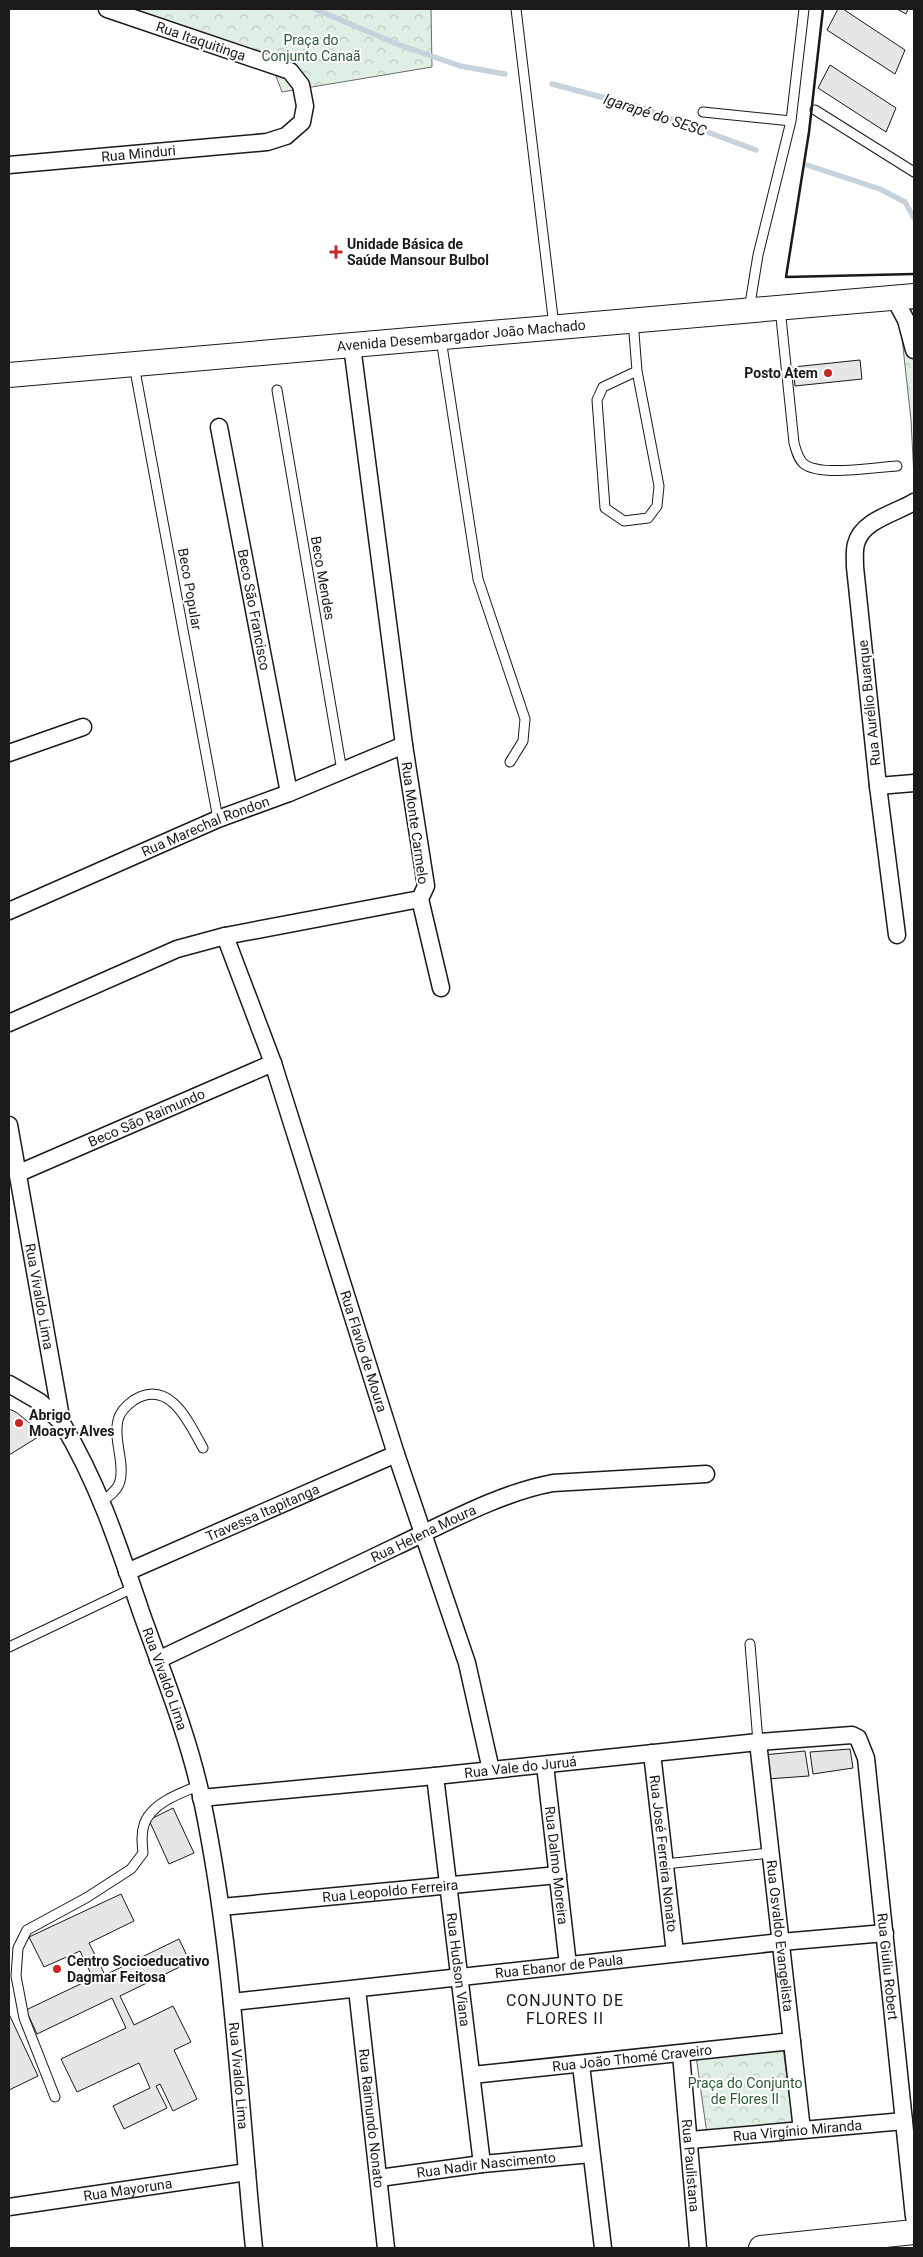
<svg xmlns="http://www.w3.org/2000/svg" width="923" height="2257" font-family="Roboto,sans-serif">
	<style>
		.park { fill: url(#park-crowns); stroke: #6a6a6a }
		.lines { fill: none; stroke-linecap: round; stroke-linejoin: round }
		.stream { stroke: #c6d2dc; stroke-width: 5.5 }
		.building { fill: #e6e6e6; stroke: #1a1a1a }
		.lane-casing { stroke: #1a1a1a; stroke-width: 11 }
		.street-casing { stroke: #1a1a1a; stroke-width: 19 }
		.secondary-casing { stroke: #1a1a1a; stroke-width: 26 }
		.lane { stroke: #fff; stroke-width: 9 }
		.street { stroke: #fff; stroke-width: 16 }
		.secondary { stroke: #fff; stroke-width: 24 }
		.wall { stroke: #1a1a1a; stroke-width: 2.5 }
		.poi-dot { fill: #c62828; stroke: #fff; stroke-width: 2 }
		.labels { text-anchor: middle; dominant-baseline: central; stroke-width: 4; stroke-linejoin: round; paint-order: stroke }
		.park-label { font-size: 14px; fill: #2b5a34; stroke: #fff }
		.street-label { font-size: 14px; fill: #1a1a1a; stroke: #fff }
		.poi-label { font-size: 14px; font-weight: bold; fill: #1a1a1a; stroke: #fff; text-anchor: start }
		.water-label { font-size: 15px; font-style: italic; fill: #1a1a1a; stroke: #fff }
		.quarter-label { font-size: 16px; letter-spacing: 1px; fill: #1a1a1a; stroke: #fff }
	</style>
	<defs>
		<pattern id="park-crowns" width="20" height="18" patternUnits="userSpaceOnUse" patternTransform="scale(1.25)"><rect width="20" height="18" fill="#e0efe3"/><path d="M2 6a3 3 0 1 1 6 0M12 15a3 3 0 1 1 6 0" fill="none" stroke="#c0ccc2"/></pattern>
	</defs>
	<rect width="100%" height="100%" fill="#fff"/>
	<path class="park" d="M115 9H431L432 67 282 92 270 60Z
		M914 309V477L911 420 899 311Z
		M783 2047 793 2125 707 2134 696 2056Z"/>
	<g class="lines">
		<path class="stream" d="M315 9 397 44 460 66 505 74
			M552 84 639 107 756 150
			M807 165 880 189 905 202 914 218"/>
	</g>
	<path class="building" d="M838 9H843L905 50 895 74 827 30Z
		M897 9H908L906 14Z
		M830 65 896 108 886 132 818 88Z
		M860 360 862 379 795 386 793 367Z
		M9 1409 16 1412 43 1434 9 1455Z
		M850 1749 853 1768 813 1774 810 1752Z
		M805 1751 809 1776 767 1779 763 1755Z
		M173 1808 194 1853 169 1864 149 1820Z
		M121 1894 134 1921 89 1943 105 1975 179 1939 190 1962 120 1996 134 2025 173 2006 191 2042 174 2050 197 2099 173 2111 160 2084 156 2086 167 2108 124 2129 113 2106 150 2088 139 2063 77 2092 61 2059 126 2028 112 1998 37 2034 26 2010 93 1978 80 1951 44 1967 29 1937Z
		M9 2014 38 2076 9 2090Z"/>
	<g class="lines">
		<g class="lane-casing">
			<path id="lane" d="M516 9 554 326
				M815 110 914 172
				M703 112 791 121
				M780 308 794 443C796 450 798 459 804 464 821 477 876 467 897 466
				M749 310 758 255 791 121 804 9
				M633 320 637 371 659 486 657 506 648 518 624 521 605 508 597 400 603 387 637 371
				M441 339 478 579 525 719 523 741 510 762
				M134 365 218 819
				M277 390 342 771
				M103 1501C109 1496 118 1490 120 1481 125 1462 113 1440 118 1420 120 1411 127 1405 134 1400 170 1378 189 1423 203 1448
				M750 1644 758 1742
				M9 1647 133 1588
				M665 1864 770 1853
				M55 2097 24 2018 16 1976 18 1948 27 1930 86 1898 131 1869 143 1853C142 1843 141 1834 144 1825 150 1804 180 1793 198 1786"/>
		</g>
		<g class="street-casing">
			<g id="street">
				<path id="s1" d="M9 165 267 142 286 136 302 122 305 106 301 85 290 71 107 9"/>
				<path d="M894 298 906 320 914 350"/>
				<path id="s2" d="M219 427 289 793"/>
				<path d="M9 753 83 727"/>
				<path d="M878 786 914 783"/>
				<path d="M420 899 441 988"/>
				<path id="s3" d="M9 911 218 819 289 793 404 745"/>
				<path d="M897 935 878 786 855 567C855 560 854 551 856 544 862 520 896 513 914 502"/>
				<path id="s4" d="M225 936 273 1063 396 1454 467 1663 491 1770"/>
				<path d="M9 1023 177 949 225 936 420 899 426 886 404 745 352 346"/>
				<path id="s5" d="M9 1125 62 1423C99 1485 118 1544 141 1612 163 1674 189 1737 202 1800 233 1948 239 2099 254 2248"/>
				<path id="s6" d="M19 1173 273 1063"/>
				<path d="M9 1384 40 1402 62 1423"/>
				<path id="s7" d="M127 1572 396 1454"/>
				<path id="s8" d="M158 1660C237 1622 316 1585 395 1547 444 1524 499 1493 553 1483L706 1474"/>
				<path id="s9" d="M758 1742 802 2130"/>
				<path id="s10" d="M652 1753 675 1953"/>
				<path id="s11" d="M545 1765 568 1965"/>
				<path id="s12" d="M435 1776 482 2164"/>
				<path id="s13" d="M201 1798 435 1776 758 1742 852 1735 858 1738 866 1758 914 2217"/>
				<path id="s14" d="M221 1907 558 1875"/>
				<path id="s15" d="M357 1989 386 2248"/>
				<path id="s16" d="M232 2002 781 1942 885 1933"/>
				<path id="s17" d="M681 2054 698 2248"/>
				<path d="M581 2065 603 2248"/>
				<path id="s18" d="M472 2075 792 2041"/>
				<path id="s19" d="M690 2140 904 2121"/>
				<path id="s20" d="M379 2178 482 2164 591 2154"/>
				<path id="s21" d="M9 2207 247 2172"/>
			</g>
		</g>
		<g class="secondary-casing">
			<g id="secondary">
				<path id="s22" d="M9 375 914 296"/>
				<path d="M761 2248 914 2232"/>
			</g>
		</g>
		<use href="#lane" class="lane"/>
		<use href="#street" class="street"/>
		<use href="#secondary" class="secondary"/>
		<path class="wall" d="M823 9 809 132 786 277 914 274"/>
	</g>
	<g class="poi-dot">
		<path d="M333.5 244.5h5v5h5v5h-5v5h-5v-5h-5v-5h5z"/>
		<circle cx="828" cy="373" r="5"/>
		<circle cx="19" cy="1423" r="5"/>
		<circle cx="57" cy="1969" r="5"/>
	</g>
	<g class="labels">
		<g class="park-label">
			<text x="311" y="40">Praça do<tspan x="311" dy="16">Conjunto Canaã</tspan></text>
			<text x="745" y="2083">Praça do Conjunto<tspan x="745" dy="16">de Flores II</tspan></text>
		</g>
		<g class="street-label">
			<text transform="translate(201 41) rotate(19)">Rua Itaquitinga</text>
			<text stroke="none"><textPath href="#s1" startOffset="130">Rua Minduri</textPath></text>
			<text stroke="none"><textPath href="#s22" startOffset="454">Avenida Desembargador João Machado</textPath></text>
			<text transform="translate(323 578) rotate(80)">Beco Mendes</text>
			<text transform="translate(190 589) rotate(80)">Beco Popular</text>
			<text stroke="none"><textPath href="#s2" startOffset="186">Beco São Francisco</textPath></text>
			<text transform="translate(869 703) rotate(-96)">Rua Aurélio Buarque</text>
			<text transform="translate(415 823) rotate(82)">Rua Monte Carmelo</text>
			<text stroke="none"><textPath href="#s3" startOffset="214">Rua Marechal Rondon</textPath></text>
			<text stroke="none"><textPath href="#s6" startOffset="139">Beco São Raimundo</textPath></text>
			<text stroke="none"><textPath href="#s5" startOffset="174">Rua Vivaldo Lima</textPath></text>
			<text stroke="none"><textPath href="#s4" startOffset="438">Rua Flavio de Moura</textPath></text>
			<text stroke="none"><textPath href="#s7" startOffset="148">Travessa Itapitanga</textPath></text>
			<text stroke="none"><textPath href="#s8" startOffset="294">Rua Helena Moura</textPath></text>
			<text stroke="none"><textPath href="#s5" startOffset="579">Rua Vivaldo Lima</textPath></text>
			<text stroke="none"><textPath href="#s13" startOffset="321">Rua Vale do Juruá</textPath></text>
			<text stroke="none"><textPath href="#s10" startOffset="101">Rua José Ferreira Nonato</textPath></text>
			<text stroke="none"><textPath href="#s11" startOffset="101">Rua Dalmo Moreira</textPath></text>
			<text stroke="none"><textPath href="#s14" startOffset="170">Rua Leopoldo Ferreira</textPath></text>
			<text stroke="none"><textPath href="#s9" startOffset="195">Rua Osvaldo Evangelista</textPath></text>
			<text stroke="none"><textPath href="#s16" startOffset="329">Rua Ebanor de Paula</textPath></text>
			<text stroke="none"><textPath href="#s13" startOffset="892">Rua Giuliu Robert</textPath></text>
			<text stroke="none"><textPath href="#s12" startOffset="195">Rua Hudson Viana</textPath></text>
			<text stroke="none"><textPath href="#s18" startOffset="161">Rua João Thomé Craveiro</textPath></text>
			<text stroke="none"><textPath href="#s5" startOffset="984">Rua Vivaldo Lima</textPath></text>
			<text stroke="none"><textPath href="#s15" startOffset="130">Rua Raimundo Nonato</textPath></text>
			<text stroke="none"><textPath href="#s19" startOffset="108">Rua Virgínio Miranda</textPath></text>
			<text stroke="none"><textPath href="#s20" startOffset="108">Rua Nadir Nascimento</textPath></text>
			<text stroke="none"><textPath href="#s17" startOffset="112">Rua Paulistana</textPath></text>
			<text stroke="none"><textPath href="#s21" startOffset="120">Rua Mayoruna</textPath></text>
		</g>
		<g class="poi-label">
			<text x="347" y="244">Unidade Básica de<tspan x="347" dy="16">Saúde Mansour Bulbol</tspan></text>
			<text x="818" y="373" text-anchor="end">Posto Atem</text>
			<text x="29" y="1415">Abrigo<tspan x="29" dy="16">Moacyr Alves</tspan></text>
			<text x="67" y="1961">Centro Socioeducativo<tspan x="67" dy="16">Dagmar Feitosa</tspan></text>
		</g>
		<g class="water-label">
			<text transform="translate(655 115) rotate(18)">Igarapé do SESC</text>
		</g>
		<g class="quarter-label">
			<text x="565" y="2000">CONJUNTO DE<tspan x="565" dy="18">FLORES II</tspan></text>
		</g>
	</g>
	<rect width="923" height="2257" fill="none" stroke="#1a1a1a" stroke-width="20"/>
</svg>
